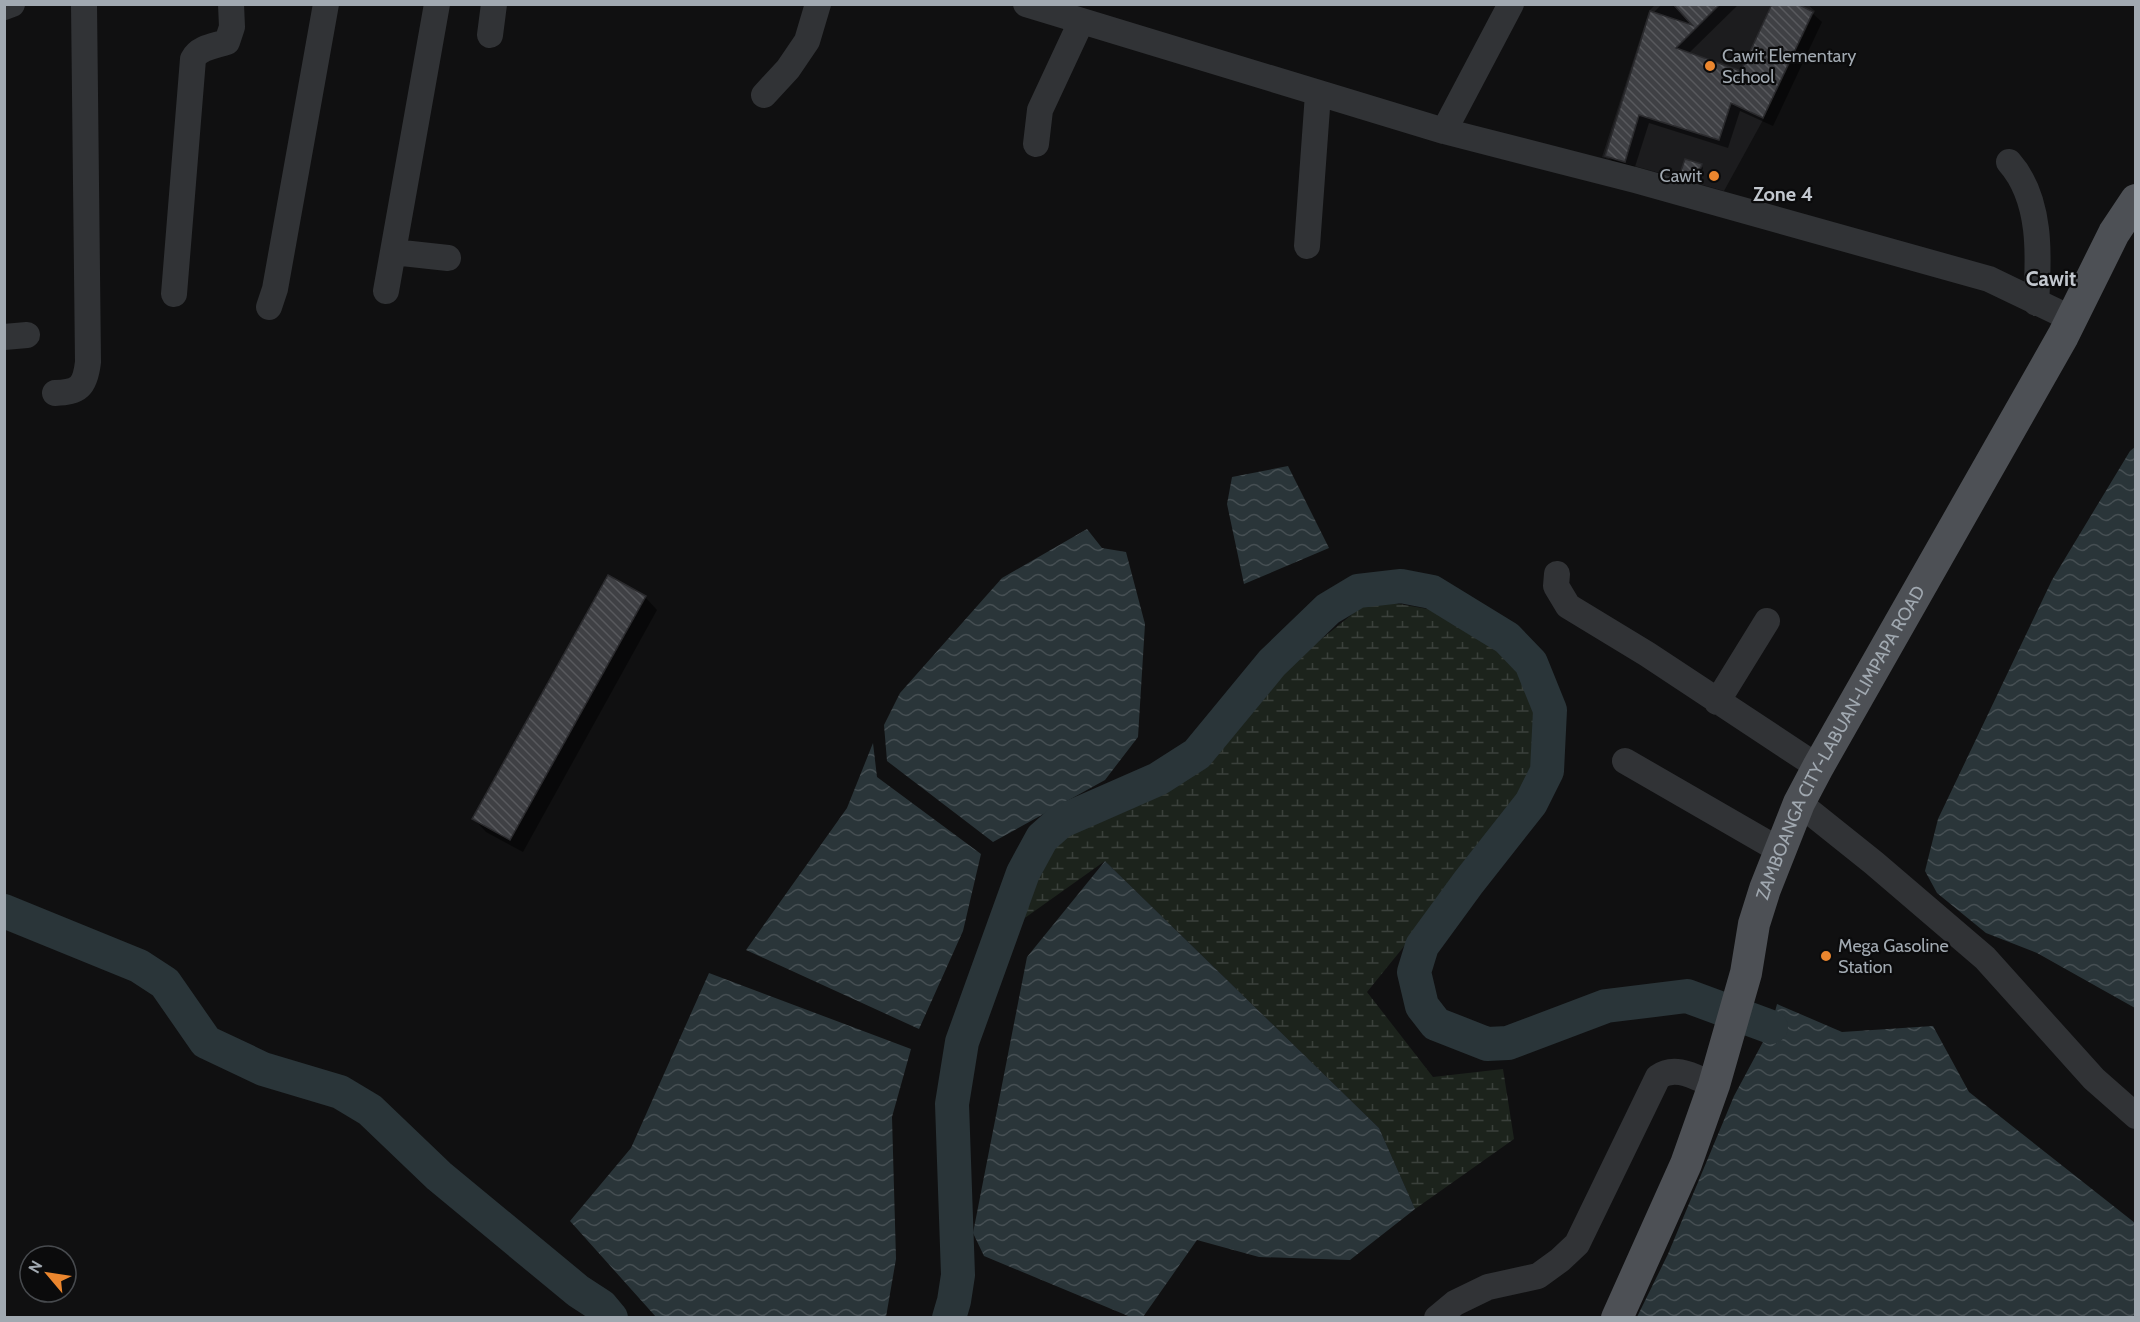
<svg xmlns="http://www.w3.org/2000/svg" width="2140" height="1322" font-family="Cabin,sans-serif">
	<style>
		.built { fill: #1c1c1e }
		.wetland { fill: url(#wetland-marsh) }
		.water { fill: url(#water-waves) }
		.shadow { fill: #0007 }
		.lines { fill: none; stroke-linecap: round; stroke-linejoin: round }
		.river { stroke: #2a3539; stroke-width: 34 }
		.building { fill: url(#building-back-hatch); stroke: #2a2a2d; stroke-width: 1.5 }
		.minor { stroke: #313336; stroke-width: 26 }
		.major { stroke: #4d5055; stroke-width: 32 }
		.poi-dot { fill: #eb862e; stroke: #0b0b0c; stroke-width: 2 }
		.labels { text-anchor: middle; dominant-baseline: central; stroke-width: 4.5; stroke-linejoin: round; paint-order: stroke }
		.poi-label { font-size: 18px; fill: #a1a9b1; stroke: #0b0b0c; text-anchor: start }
		.street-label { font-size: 18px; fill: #a1a9b1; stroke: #0b0b0c }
		.neighbourhood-label { font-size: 20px; font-weight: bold; fill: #c2c7ce; stroke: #0b0b0c }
		.quarter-label { font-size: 21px; font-weight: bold; fill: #c2c7ce; stroke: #0b0b0c }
	</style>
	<defs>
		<pattern id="wetland-marsh" width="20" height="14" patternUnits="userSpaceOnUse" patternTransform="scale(1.5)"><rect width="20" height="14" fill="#1c231c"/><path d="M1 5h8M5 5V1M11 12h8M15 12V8" fill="none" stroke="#3a403b"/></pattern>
		<pattern id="water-waves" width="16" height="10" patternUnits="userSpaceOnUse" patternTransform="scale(1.5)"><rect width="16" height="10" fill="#2a3539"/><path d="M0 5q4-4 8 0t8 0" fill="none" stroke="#464f53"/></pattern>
		<pattern id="building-back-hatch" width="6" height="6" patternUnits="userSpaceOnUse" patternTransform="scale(1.5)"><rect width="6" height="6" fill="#3f4044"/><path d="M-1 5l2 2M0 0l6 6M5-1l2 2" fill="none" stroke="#58595d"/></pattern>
	</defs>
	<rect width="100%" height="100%" fill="#101011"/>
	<path class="built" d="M1807 4 1815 11 1763 120 1724 191 1602 157 1649 11 1655 5Z"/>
	<path class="wetland" d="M1371 599 1450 613 1527 674 1540 751 1505 822 1367 992 1433 1077 1503 1069 1514 1139 1415 1209 1379 1128 1105 861 1012 927 1032 867 1065 836 1199 766 1303 654Z"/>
	<path class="water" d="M2135 447V1008L2037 953 1986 933 1937 893 1925 871 1938 819 2052 580 2130 451Z
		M1288 466 1329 548 1244 584 1227 504 1232 477Z
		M1087 529 1102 548 1126 552 1145 624 1138 737 1105 780 993 842 887 761 884 725 900 693 1002 578Z
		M873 743 877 777 981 854 963 931 919 1029 746 950 847 808Z
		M1105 861 1379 1128 1415 1209 1350 1260 1259 1257 1197 1240 1143 1317 1133 1318 984 1256 973 1233 1027 957Z
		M709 973 911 1049 892 1117 896 1259 886 1317H656L570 1221 631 1148Z
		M1777 1004 1842 1032 1933 1026 1969 1092 2135 1223V1317H1637L1668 1254 1734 1096 1771 1027Z"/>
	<path class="shadow" d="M1662 4H1739L1688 54 1742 73 1812 13 1822 22 1773 126 1740 111 1728 148 1649 123 1634 170 1616 165 1606 155 1649 17Z
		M1701 165 1703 168 1699 183 1681 176Z
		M645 597 657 610 523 852 486 832 474 819Z"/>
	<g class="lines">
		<path class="river" d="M4 911 139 966 165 983 206 1042 263 1069 340 1092 370 1110 439 1176 578 1291 601 1306 611 1318
			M949 1318 954 1301 958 1275 952 1104 962 1042 1023 873 1042 838 1060 822 1158 779 1197 754 1272 663 1328 609 1358 591 1401 586 1432 592 1507 638 1531 663 1550 710 1547 771 1531 803 1468 883 1422 946 1414 972 1422 1006 1436 1024 1487 1044 1508 1043 1606 1006 1687 996 1771 1027"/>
	</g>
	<path class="building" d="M1673 4H1720L1676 48 1741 71 1772 4H1798L1813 12 1763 118 1731 103 1719 140 1639 115 1625 162 1605 156 1650 11 1692 25Z
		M1685 159 1702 164 1696 182 1679 177Z
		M608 575 646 596 510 840 472 819Z"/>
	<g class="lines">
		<path class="minor" d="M1026 4 1444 131 1635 180 1989 279 2072 319
			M4 7 12 4
			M490 35 494 4
			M764 95 788 69 807 41 818 4
			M1444 131 1511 4
			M1036 144 1040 110 1081 22
			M2009 162C2042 199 2039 257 2036 303
			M1307 246 1318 94
			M393 252 448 258
			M386 291 437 4
			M174 294 193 59C199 47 215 46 227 42L232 27 231 4
			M269 307 275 289 326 4
			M4 337 27 335
			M55 393C79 392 85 387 88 362L84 4
			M1557 574 1556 586 1568 606 1647 654 1818 767
			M1717 702 1767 621
			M1625 761 1781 851
			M1799 803 1874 863 1985 958 2094 1079 2136 1116
			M1437 1318 1455 1303 1488 1287 1538 1276 1560 1260 1577 1244 1658 1077C1676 1064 1696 1078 1714 1085"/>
		<path class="major" id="s1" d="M1617 1318 1686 1164 1714 1085 1746 973 1754 924 1765 889 1799 803 1818 767 2063 336 2114 233 2136 200"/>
	</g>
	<g class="poi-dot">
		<circle cx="1710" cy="66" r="6"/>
		<circle cx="1714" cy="176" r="6"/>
		<circle cx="1826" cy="956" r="6"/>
	</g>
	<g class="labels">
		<g class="poi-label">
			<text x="1722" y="56">Cawit Elementary<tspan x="1722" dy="21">School</tspan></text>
			<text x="1702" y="176" text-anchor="end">Cawit</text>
			<text x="1838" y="946">Mega Gasoline<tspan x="1838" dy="21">Station</tspan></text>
		</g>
		<g class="street-label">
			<text stroke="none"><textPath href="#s1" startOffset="620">ZAMBOANGA CITY-LABUAN-LIMPAPA ROAD</textPath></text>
		</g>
		<g class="neighbourhood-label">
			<text x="1783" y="194">Zone 4</text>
		</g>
		<g class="quarter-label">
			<text x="2051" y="278">Cawit</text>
		</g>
	</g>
	<rect width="2140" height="1322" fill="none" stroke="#a1a9b1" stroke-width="12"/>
	<g transform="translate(48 1274) rotate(299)"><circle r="28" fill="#0b0b0c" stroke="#474a4e" stroke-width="1.5"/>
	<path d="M0-4.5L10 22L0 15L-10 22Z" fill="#eb862e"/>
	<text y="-9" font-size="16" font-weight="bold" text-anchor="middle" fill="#a1a9b1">N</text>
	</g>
</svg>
